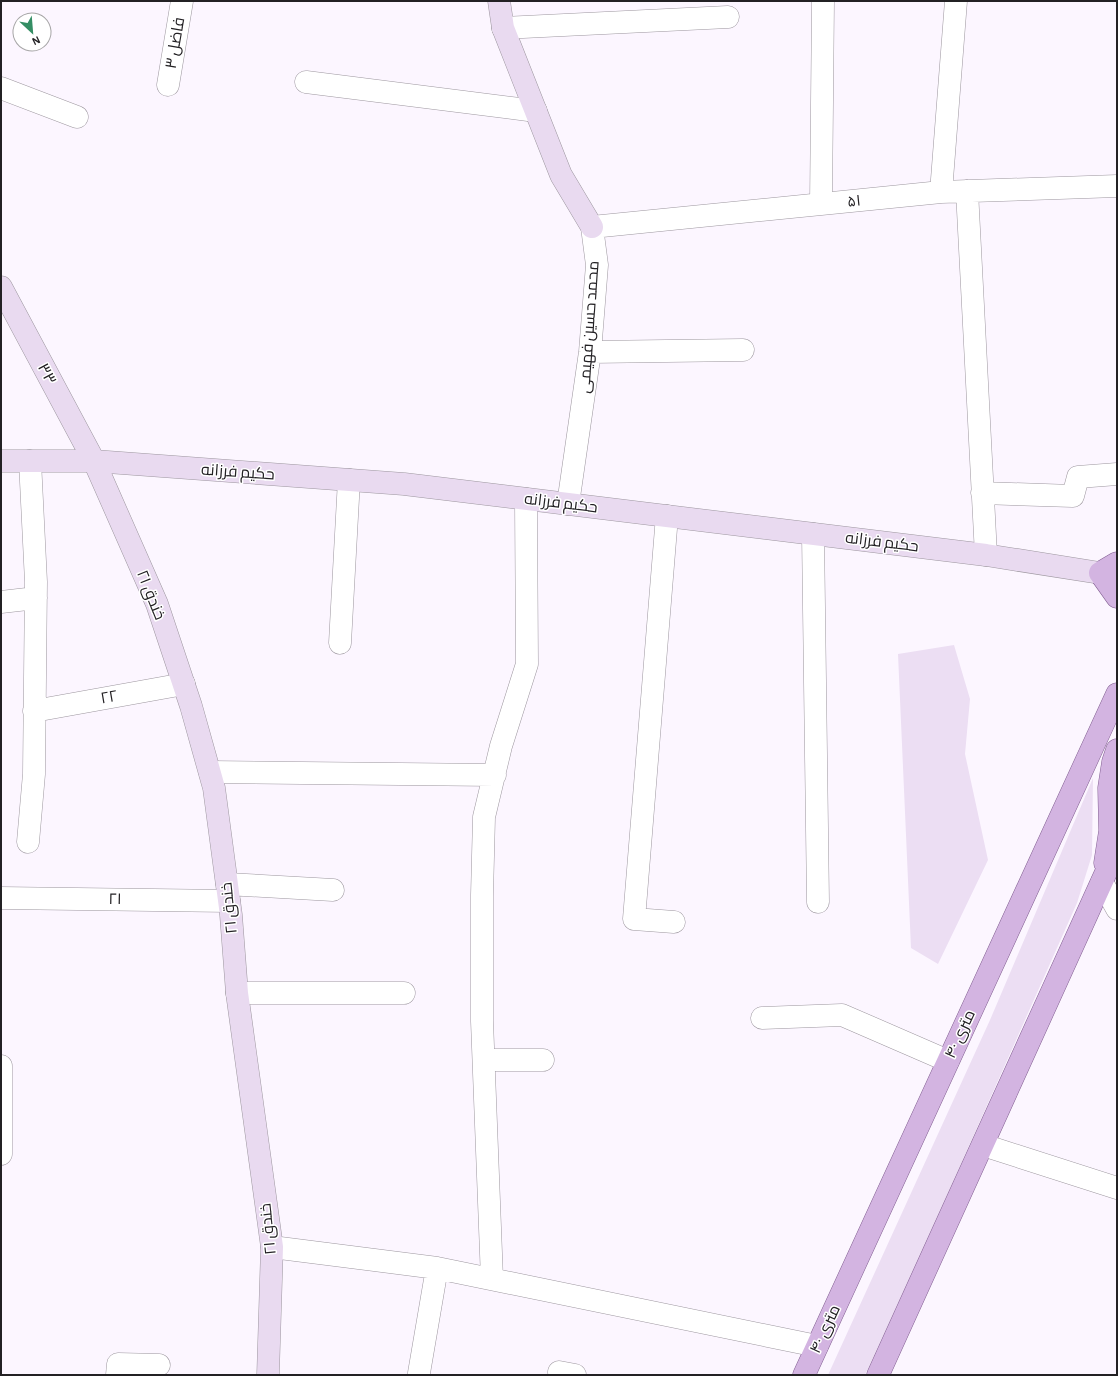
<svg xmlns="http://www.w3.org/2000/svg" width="1118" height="1376" font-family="'Alegreya Sans',Cairo,sans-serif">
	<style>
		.green { fill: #ecdef3 }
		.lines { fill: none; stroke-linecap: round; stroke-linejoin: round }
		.street-casing { stroke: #9d979f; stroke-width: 23 }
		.secondary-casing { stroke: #9d979f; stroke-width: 23 }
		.primary-casing { stroke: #836092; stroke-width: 23 }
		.street { stroke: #fff; stroke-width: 22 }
		.secondary { stroke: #e9daf0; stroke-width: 22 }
		.primary { stroke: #d3b4e1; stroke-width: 22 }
		.labels { text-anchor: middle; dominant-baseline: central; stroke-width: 3; stroke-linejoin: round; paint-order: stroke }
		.street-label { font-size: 16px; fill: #232124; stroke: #fff }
	</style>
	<rect width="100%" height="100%" fill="#fcf6ff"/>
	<path class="green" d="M954 645 970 699 965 754 988 860 938 964 911 948 898 654Z
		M1093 778 1092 855 1077 903 920 1256 865 1375H828L990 1020Z"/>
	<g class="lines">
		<g class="street-casing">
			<path id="street" d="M503 28 728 17
				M306 82 536 111
				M168 85 182 1
				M1 88 77 117
				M967 191 986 555
				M941 192 956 1
				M821 204 823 1
				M590 352 743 350
				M982 493 1073 496 1078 477 1117 474
				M568 504 590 352 597 265 592 227 941 192 1117 186
				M667 516 634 919 674 922
				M813 534 818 902
				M1 602 36 598
				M340 643 349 480
				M34 711 184 684
				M210 772 495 775
				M28 842 34 774 36 582 30 461
				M1102 882 1117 909
				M227 884 333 890
				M1 898 229 901
				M237 993H404
				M762 1018 842 1015 948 1061
				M484 1060H543
				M1 1066V1154
				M983 1145 1117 1188
				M272 1247 437 1268 817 1346
				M492 1279 482 1021V895L484 817 501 746 527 664 526 499
				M559 1372 575 1375
				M419 1373 437 1268
				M117 1375 118 1364 159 1365"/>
		</g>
		<g class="secondary-casing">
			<path id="secondary" d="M499 1 503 28 561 175 592 227
				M1 287 94 461 157 604 191 706 214 788 231 915 237 993 272 1247 268 1375
				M1 461H94L404 484 986 555 1100 573 1117 577"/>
		</g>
		<g class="primary-casing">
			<path id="primary" d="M1117 563 1100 573 1117 597
				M1105 863 1110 831 1109 788 1113 762 1117 750
				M804 1375 1117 694
				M878 1375 1117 848"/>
		</g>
		<use href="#street" class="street"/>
		<use href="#secondary" class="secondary"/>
		<use href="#primary" class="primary"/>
	</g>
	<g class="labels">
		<g class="street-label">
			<text transform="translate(175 43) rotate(-80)">فاضل ۳</text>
			<text transform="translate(854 201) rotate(-6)">۵۱</text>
			<text transform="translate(589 327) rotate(-86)">محمد حسین فهیمی</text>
			<text transform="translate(47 374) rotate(62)">۳۳</text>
			<text transform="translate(238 472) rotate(4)">حکیم فرزانه</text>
			<text transform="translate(561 503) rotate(7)">حکیم فرزانه</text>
			<text transform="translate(882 542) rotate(7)">حکیم فرزانه</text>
			<text transform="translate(151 595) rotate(68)">۲۱ خندق</text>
			<text transform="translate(109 697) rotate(-10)">۲۲</text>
			<text transform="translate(115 899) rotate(1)">۲۱</text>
			<text transform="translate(229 908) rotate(-96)">۲۱ خندق</text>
			<text transform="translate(960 1034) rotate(-65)">۴۰ متری</text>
			<text transform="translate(268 1229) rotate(-96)">۲۱ خندق</text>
			<text transform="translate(825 1329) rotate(-65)">۴۰ متری</text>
		</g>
	</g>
	<rect width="1118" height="1376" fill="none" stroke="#232124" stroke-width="4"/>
	<g transform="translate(32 32) rotate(154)"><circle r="19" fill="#ffffff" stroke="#a7a6a7"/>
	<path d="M0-3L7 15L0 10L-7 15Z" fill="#348e64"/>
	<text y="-6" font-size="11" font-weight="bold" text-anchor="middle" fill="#232124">N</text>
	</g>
</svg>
